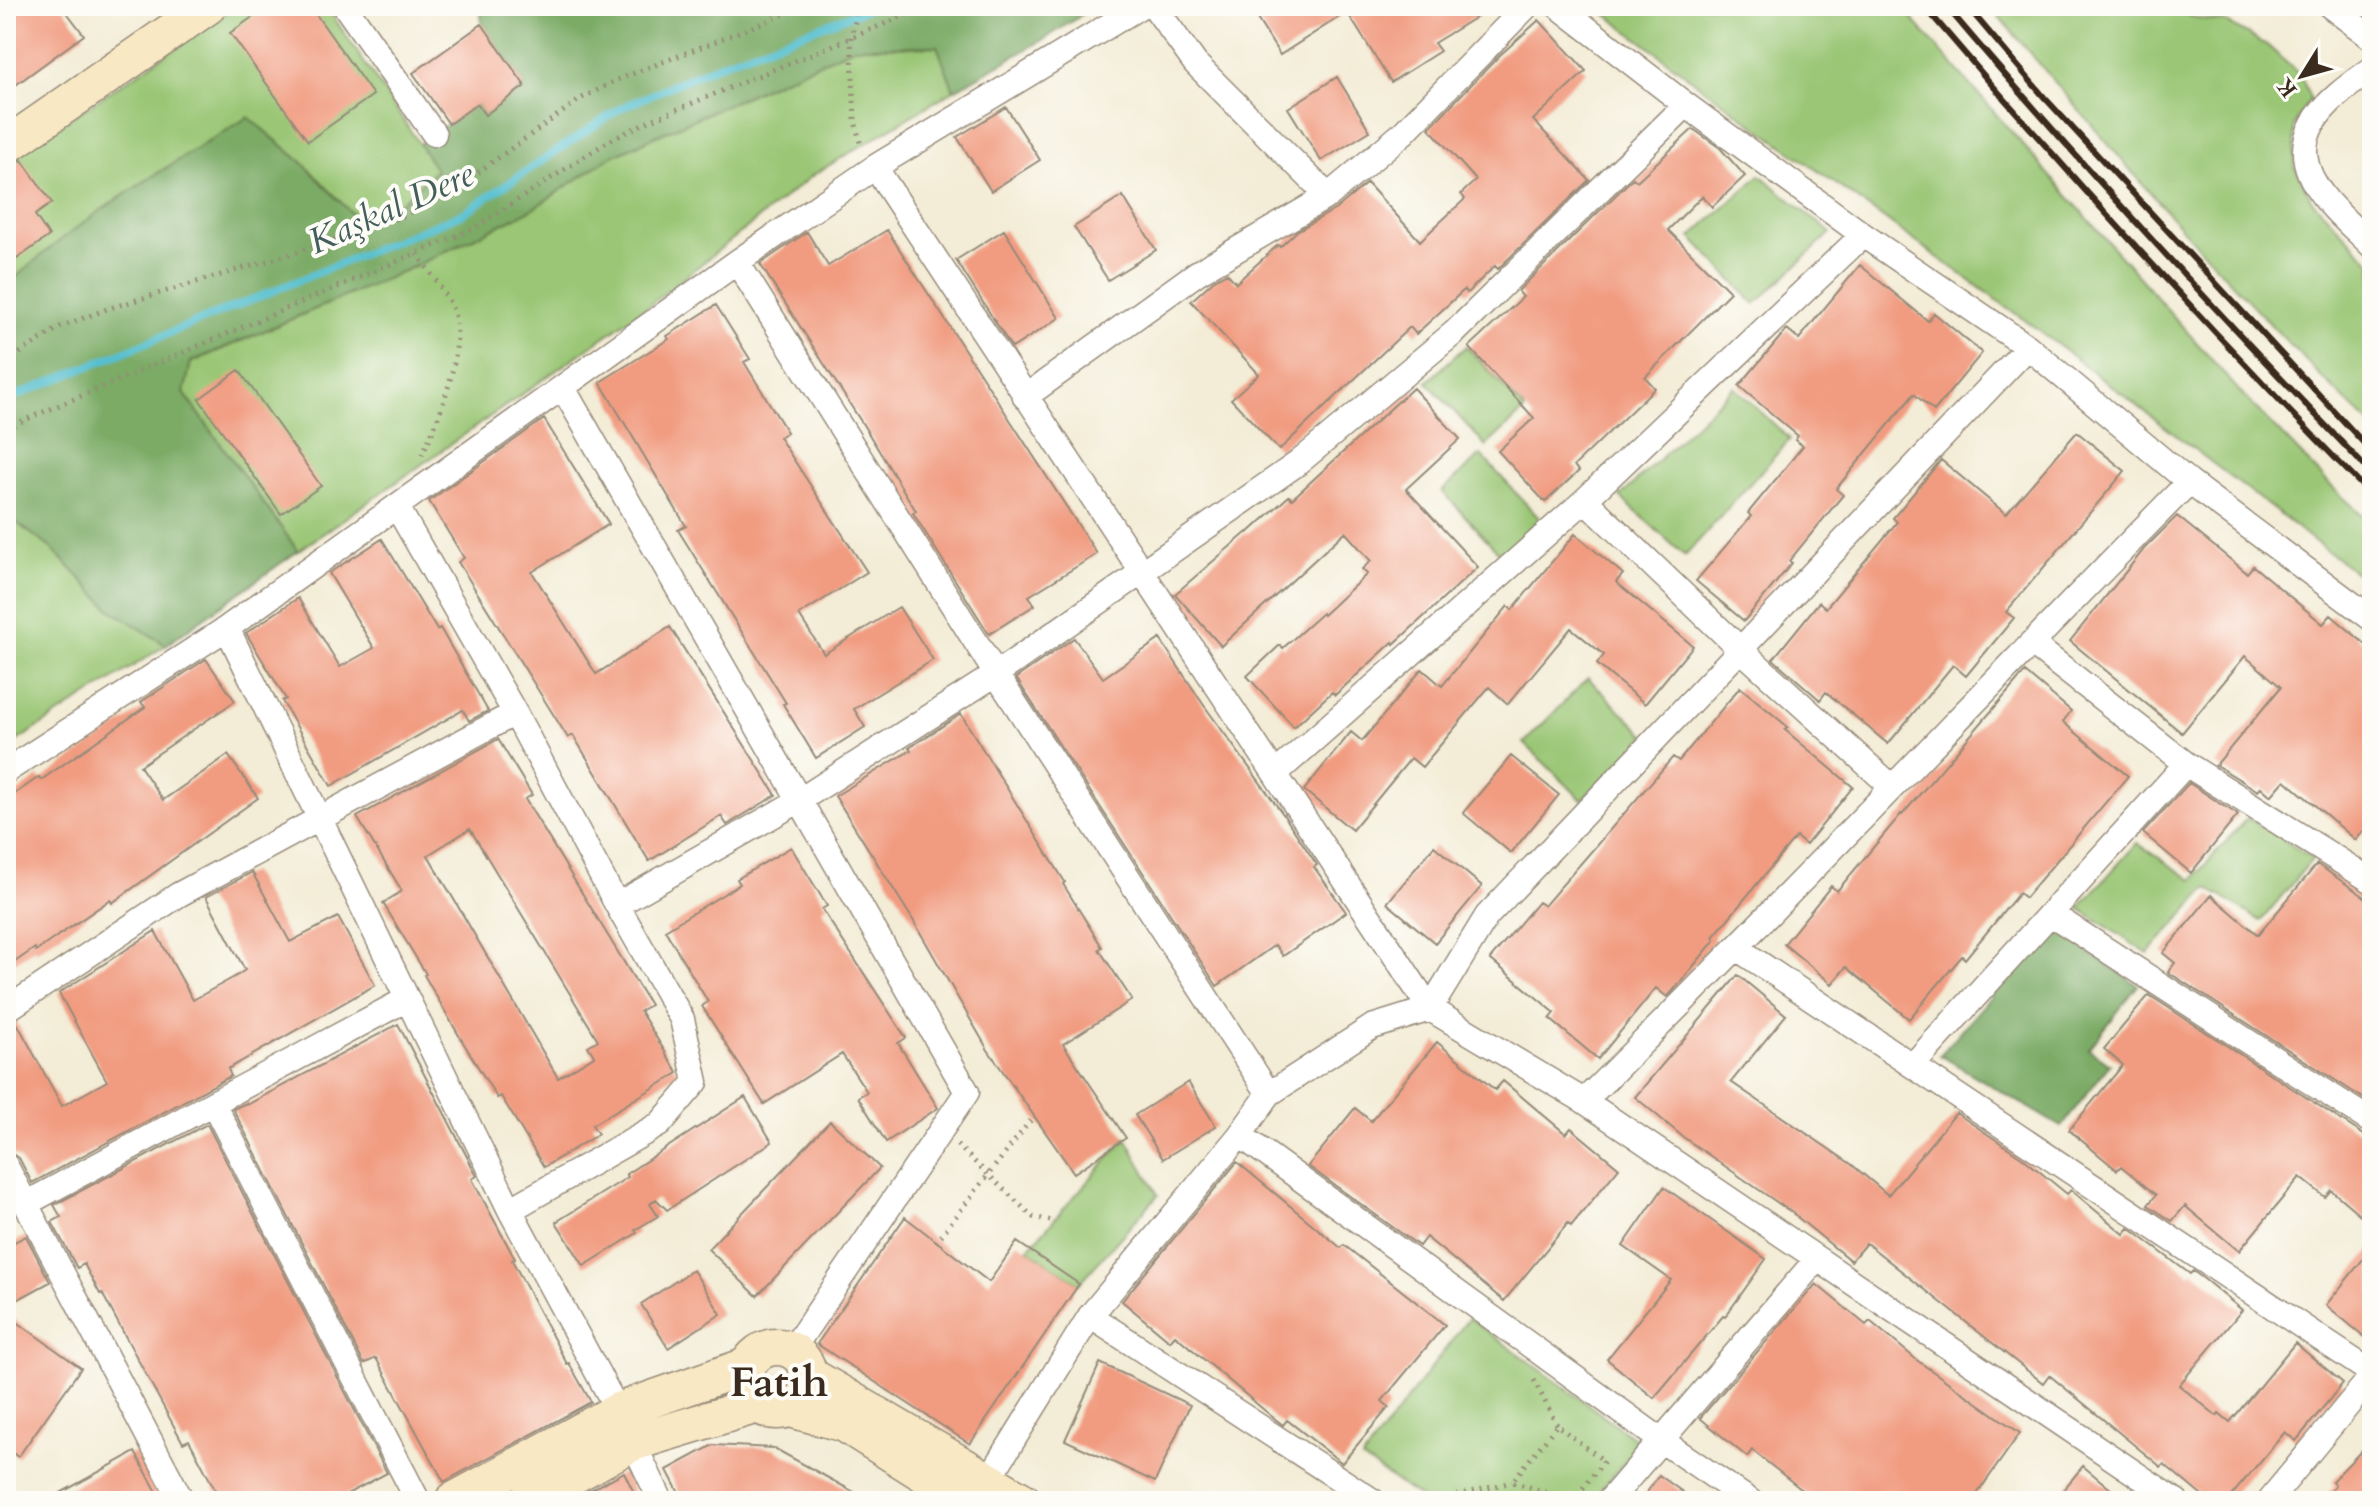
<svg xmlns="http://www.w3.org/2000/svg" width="2378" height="1507" font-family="Cardo,serif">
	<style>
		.green { fill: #9ac674; stroke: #6a7849; stroke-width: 2 }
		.forest { fill: #7bab66; stroke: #5b6a42; stroke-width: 2 }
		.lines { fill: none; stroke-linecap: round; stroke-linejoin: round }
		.stream { stroke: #54bfcf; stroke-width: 8 }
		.building { fill: #f19c81; fill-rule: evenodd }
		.street-casing { stroke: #978b7a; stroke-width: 27 }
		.secondary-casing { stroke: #978b7a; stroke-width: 39 }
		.path { stroke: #978b7a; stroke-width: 5; stroke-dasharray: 2 6; stroke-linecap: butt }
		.street { stroke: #fff; stroke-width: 24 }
		.secondary { stroke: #f8e8c3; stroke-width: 36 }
		.rail { stroke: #3b2a1e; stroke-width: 6 }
		.labels { text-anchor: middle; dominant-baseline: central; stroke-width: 8; stroke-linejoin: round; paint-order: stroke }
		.water-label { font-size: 36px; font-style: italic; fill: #445e5c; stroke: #fdfcf7 }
		.district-label { font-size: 42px; font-weight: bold; fill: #3b2a1e; stroke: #fdfcf7 }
	</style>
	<rect width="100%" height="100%" fill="#fdfcf7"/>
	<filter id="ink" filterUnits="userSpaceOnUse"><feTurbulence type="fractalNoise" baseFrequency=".0125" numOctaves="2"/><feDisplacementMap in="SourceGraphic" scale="16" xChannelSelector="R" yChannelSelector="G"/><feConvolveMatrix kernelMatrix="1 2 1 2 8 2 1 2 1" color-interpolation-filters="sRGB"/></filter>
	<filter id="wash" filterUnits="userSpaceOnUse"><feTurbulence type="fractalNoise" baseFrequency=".006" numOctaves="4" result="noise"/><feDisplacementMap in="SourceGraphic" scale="32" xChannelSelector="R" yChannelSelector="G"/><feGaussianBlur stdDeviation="1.8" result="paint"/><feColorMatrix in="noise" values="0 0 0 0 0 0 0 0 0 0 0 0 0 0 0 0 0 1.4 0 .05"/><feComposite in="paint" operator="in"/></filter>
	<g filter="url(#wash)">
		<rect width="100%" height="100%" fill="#f3ecd6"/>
		<path class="green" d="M237 6H326L437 170 392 210 358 220 303 163 248 117 25 269 6 287V162Z
			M1595 6H1901L2240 392 2334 489 2372 524V585L2037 329 1703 88Z
			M1990 6H2172L2192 17 2227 23 2267 45 2301 76 2310 99 2294 126 2295 167 2311 199 2372 263V426C2234 295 2113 150 1990 6Z
			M938 46 954 90 813 175 651 304 298 551 184 393 190 363 411 268 531 210 612 156 855 47Z
			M1760 175 1831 233 1755 304 1691 237Z
			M1466 346 1525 410 1486 446 1427 382Z
			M1734 387 1790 439 1685 556 1620 497Z
			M1481 455 1540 519 1501 555 1442 491Z
			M6 515 51 548 110 609 166 645 6 748Z
			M1588 678 1646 736 1582 800 1524 743Z
			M2247 818 2313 858 2261 921 2207 888 2148 954 2079 908 2137 843 2192 880Z
			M1126 1138 1158 1195 1079 1284 1028 1249Z
			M1469 1318 1641 1443 1591 1501H1426L1362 1459Z"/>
		<path class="forest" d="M480 6H1095L1045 39 954 90 937 46 855 47 612 156 531 210 411 268 191 362 184 393 298 551 166 645 110 609 51 548 6 515V287C77 218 165 169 248 117L303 163 358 220 392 210 436 170 419 144 477 104 485 114 525 86 482 24Z
			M2051 928 2138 985 2089 1049 2110 1064 2061 1127 1940 1055Z"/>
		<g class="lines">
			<path class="stream" d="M6 400 464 213 621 108 723 63 875 6"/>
		</g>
		<g id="blocks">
			<path class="building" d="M16 6H62L84 35 6 92V13Z
				M268 6H310L373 95 308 141 230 33Z
				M1249 6H1494L1434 43 1440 51 1391 82 1347 12 1280 55Z
				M1539 20 1586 71 1533 120 1589 180 1498 269 1495 266 1467 293 1464 290 1416 334 1410 327 1279 450 1231 399 1259 374 1191 301 1213 281 1227 273 1236 283 1278 245 1280 247 1297 231 1336 209 1367 183 1420 241 1465 199 1461 194 1476 180 1429 128 1500 55Z
				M482 24 525 86 485 115 477 104 449 124 413 73Z
				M1337 77 1370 131 1321 161 1288 108Z
				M1006 107 1040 160 991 191 957 137Z
				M1693 129 1720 148 1745 176 1712 207 1702 196 1668 230 1730 292 1645 377 1655 388 1574 466 1579 471 1545 502 1498 451 1534 418 1469 347 1523 297 1518 291 1633 178 1637 181Z
				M22 160 52 203 35 215 49 236 14 261 6 249V167Z
				M1123 196 1156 250 1108 280 1074 227Z
				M887 230 1097 554 1029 596 1035 605 989 634 913 513 916 511 862 423 760 264 807 232 828 266Z
				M1004 230 1059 318 1012 348 956 260Z
				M1860 265 1928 321 1934 313 1982 353 1934 411 1914 394 1836 489 1843 495 1789 561 1792 563 1744 621 1696 581 1751 516 1748 513 1803 446 1795 440 1798 436 1739 386 1787 329 1799 339Z
				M716 305 750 359 744 362 787 432 779 437 867 572 799 615 824 654 899 607 933 660 854 709 865 727 816 758 783 704 786 703 678 530 686 526 600 382 669 339 667 336Z
				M239 370 321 486 281 514 199 399Z
				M1413 388 1460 439 1406 489 1478 567 1394 644 1393 642 1335 695 1332 692 1294 727 1247 676 1280 645 1283 648 1322 613 1323 615 1367 574 1362 569 1371 561 1345 532 1221 646 1175 594 1247 532 1248 533 1289 496 1292 499Z
				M544 419 609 524 532 572 596 674 670 627 776 795 727 825 721 816 649 861 573 735 568 738 458 562 464 558 429 501Z
				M2077 432 2125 471 2006 612 2014 618 1966 676 1953 665 1888 744 1826 692 1820 700 1773 659 1819 602 1826 608 1897 522 1893 518 1941 460 2006 514Z
				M2177 516 2247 573 2253 566 2323 624 2331 615 2372 650V821L2356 840 2285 780 2271 796 2261 787 2258 791 2216 765 2281 687 2245 656 2182 733 2070 641 2144 549Z
				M1575 534 1623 574 1616 582 1693 646 1645 704 1597 664 1604 655 1571 628 1508 704 1489 687 1422 767 1411 758 1352 830 1304 790 1351 732 1362 741 1422 669 1442 686 1508 606 1512 610Z
				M382 539 437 630 440 628 488 711 469 721 463 710 331 786 282 701 286 699 246 633 298 598 340 667 374 648 329 573Z
				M1074 638 1103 678 1160 639 1203 704 1283 814 1317 865 1314 867 1346 912 1283 956 1275 945 1217 986 1016 678Z
				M206 659 235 701 140 766 163 800 228 755 258 798 112 903 110 900 36 951 35 948 6 968V800L39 777 41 780 145 707 141 702Z
				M2025 672 2071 711 2063 722 2128 776 2025 898 2019 893 1965 959 1962 956 1909 1019 1846 967 1832 984 1784 944 1831 886 1837 891 1901 814 1902 815Z
				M1740 687 1788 727 1785 730 1853 787 1806 845 1796 837 1713 937 1715 940 1672 992 1667 997 1656 988 1598 1059 1550 1019 1555 1013 1490 959 1538 902 1544 906 1673 757 1679 761Z
				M961 714 1065 882 1063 884 1102 947 1099 949 1132 1000 1063 1044 1126 1138 1074 1173 988 1050 913 920 835 796 911 750 909 748Z
				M498 739 532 795 525 799 650 1005 640 1011 678 1073 592 1125 598 1134 544 1167 501 1096 497 1098 461 1039 424 975 426 974 383 903 402 891 357 817ZM470 829 598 1040 588 1046 594 1056 558 1078 428 855Z
				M1511 756 1559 795 1511 853 1463 813Z
				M2189 783 2238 815 2191 873 2143 833Z
				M1434 846 1482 886 1435 943 1387 903Z
				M791 847 827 906 822 909 906 1038 898 1043 938 1108 886 1142 858 1097 867 1092 842 1054 764 1104 702 1006 708 1002 665 930 740 884 737 879Z
				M2317 864 2372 902V1104L2168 972 2175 963 2163 953 2211 895 2258 935Z
				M252 872 290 942 338 917 375 985 228 1069 231 1076 32 1183 19 1158 6 1151V1025L16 1021 62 1106 107 1081 59 993 155 931 193 1000 238 975 245 970 206 897Z
				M1738 975 1786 1015 1731 1082 1851 1164 1888 1195 1956 1113 2023 1158 2067 1194 2071 1190 2124 1234 2129 1228 2190 1274 2193 1271 2204 1279 2242 1310 2179 1385 2217 1416 2219 1413 2230 1422 2295 1343 2343 1383 2296 1441 2285 1432 2227 1501H2208L2164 1464 2161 1467 2049 1375 2043 1383 1866 1243 1851 1261 1791 1212 1683 1137 1635 1097Z
				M2149 995 2364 1135 2372 1137V1225L2331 1190 2325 1197 2300 1177 2239 1251 2185 1206 2172 1221 2148 1205 2156 1195 2121 1166 2117 1170 2069 1130 2123 1065 2104 1049Z
				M398 1024 477 1176 472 1179 515 1259 512 1260 567 1364 569 1363 591 1402 444 1482 376 1358 364 1364 233 1109 246 1103 247 1105Z
				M1437 1042 1495 1090 1503 1081 1566 1134 1571 1128 1619 1168 1571 1226 1568 1223 1504 1301 1426 1237 1419 1246 1308 1166 1355 1108 1371 1121Z
				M1188 1082 1216 1126 1163 1159 1135 1115Z
				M745 1097 772 1142 667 1210 656 1199 650 1204 658 1216 635 1230 637 1233 584 1266 556 1222 628 1177 626 1174Z
				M830 1121 880 1168 757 1296 708 1249Z
				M207 1124 387 1473 334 1501H221L189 1440 183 1443 102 1293 100 1294 84 1264 77 1268 52 1222 61 1217 54 1205Z
				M1237 1162 1341 1248 1344 1245 1445 1325 1382 1401 1389 1407 1342 1463 1287 1420 1283 1425 1270 1415 1175 1335 1170 1341 1122 1301Z
				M1664 1187 1766 1259 1725 1317 1723 1316 1654 1398 1607 1359 1671 1280 1623 1246Z
				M905 1217 989 1282 1017 1242 1079 1284 970 1444 817 1344Z
				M26 1236 50 1282 6 1306V1246Z
				M2372 1248V1343L2326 1305Z
				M693 1270 721 1314 668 1348 641 1304Z
				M1816 1284 1866 1325 1870 1321 1918 1361 2020 1433 1972 1501H1816L1752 1450 1747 1457 1700 1418Z
				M6 1314 81 1368 18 1457 6 1448Z
				M1100 1363 1190 1405 1155 1482 1065 1440Z
				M2372 1440V1501H2320L2335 1485 2332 1481Z
				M713 1445 774 1448 870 1501H683L667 1470Z
				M135 1452 162 1501H46Z
				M2083 1466 2125 1501H2054Z
				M624 1472 638 1501H570Z
				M1659 1475 1695 1501H1641Z"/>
		</g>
	</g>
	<g filter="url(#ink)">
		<use href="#blocks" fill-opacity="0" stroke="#978b7a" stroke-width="2"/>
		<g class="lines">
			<g class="street-casing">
				<path id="street" d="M345 6 434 134
					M1154 6 1195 63 1328 196
					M1558 6 1686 105 1863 235 2028 347 2189 482 2372 619
					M2330 6 2372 38
					M2372 69C2324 102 2278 139 2324 197 2338 215 2356 230 2372 246
					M875 167 1430 1009 1487 916 2028 347
					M737 262 996 674 1269 1094
					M563 388 967 1092 792 1350
					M1025 397 1197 273 1328 196 1403 133 1527 6
					M1585 500 1740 649 1891 786
					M397 507 515 713 617 905 682 1019 696 1082 660 1124 510 1210
					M227 628 510 1210 618 1411 661 1501
					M2031 643 2186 764 2372 881
					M6 771 227 628 737 262 875 167 1141 6
					M1276 773 1585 500 1863 235
					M617 905 800 800 996 674 1298 463 1455 332 1686 105
					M2051 914 2372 1122
					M1738 949 2372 1373
					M6 1010 178 895 515 713
					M1913 1065 2186 764
					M1584 1101C1789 898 1986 688 2189 482
					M213 1103 418 1501
					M1240 1135 1662 1441 1750 1501
					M6 1166 182 1501
					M27 1203 407 999
					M1090 1316 1373 1501
					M981 1492 1090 1316 1240 1135 1269 1094 1372 1027 1430 1009 1584 1101 2176 1501
					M1609 1501 1817 1259
					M2269 1501 2372 1376"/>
			</g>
			<g class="secondary-casing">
				<path id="secondary" d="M6 146 208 6
					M745 1379a32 32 0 1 1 64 0a32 32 0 1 1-64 0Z
					M809 1375 1023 1501
					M790 1409 845 1424 967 1501
					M453 1501 618 1411 747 1366
					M527 1501 632 1443 757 1405"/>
			</g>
			<path class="path" d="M859 6 851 37 855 120 861 147
				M417 254C428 270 442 287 451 305 470 343 438 423 420 459
				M6 362 60 327 107 309 294 253 401 217 449 193 582 98 617 80 805 6
				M6 428 473 229 607 142 649 121 928 6
				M957 1145 1033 1217 1053 1221
				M936 1242 1034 1116
				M1534 1380 1557 1425
				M1434 1501 1512 1482
				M1573 1501 1604 1461 1557 1425 1512 1482 1574 1500"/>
			<use href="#street" class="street"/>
			<use href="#secondary" class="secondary"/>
			<path class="rail" d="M1924 6C2068 175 2217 338 2372 496
				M1946 6C2082 167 2226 322 2372 474
				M1967 6 2044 97 2372 452"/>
		</g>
	</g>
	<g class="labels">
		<g class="water-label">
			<text transform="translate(391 208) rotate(-24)">Kaşkal Dere</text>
		</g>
		<g class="district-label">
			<text x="779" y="1382">Fatih</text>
		</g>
	</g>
	<rect width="2378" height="1507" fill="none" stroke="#fdfcf7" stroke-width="32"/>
	<g transform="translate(2302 76) rotate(233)" stroke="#fdfcf7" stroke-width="6" paint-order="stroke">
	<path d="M0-6L14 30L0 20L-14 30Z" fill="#3b2a1e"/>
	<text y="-12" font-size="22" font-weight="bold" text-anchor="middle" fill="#3b2a1e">K</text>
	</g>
</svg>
